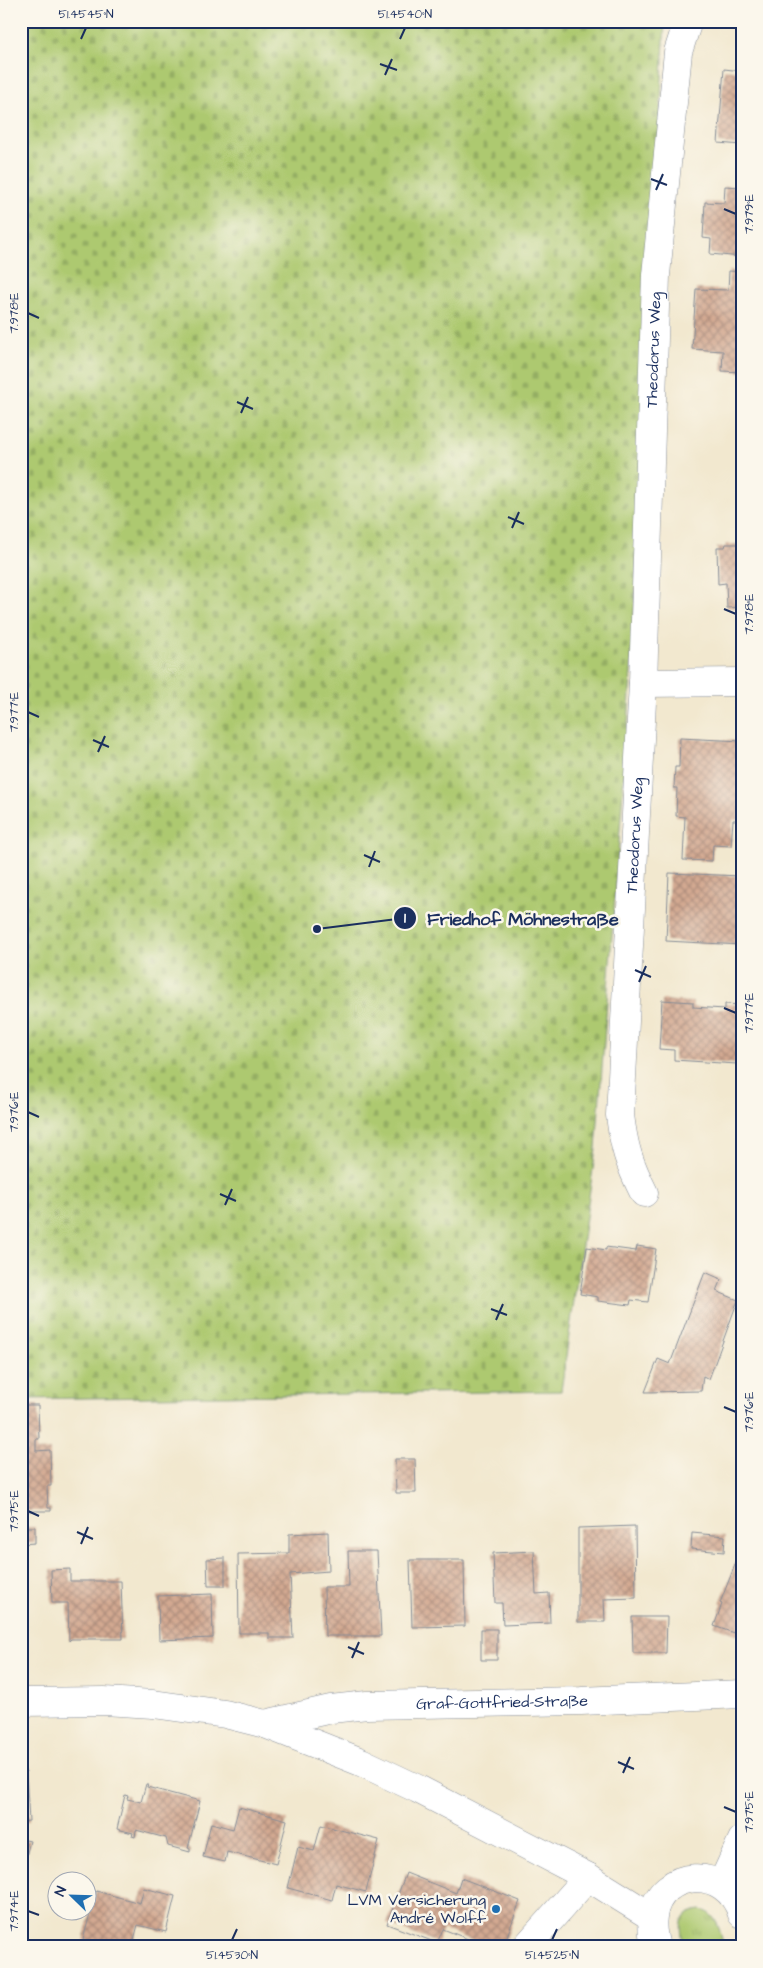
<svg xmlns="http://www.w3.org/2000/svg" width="763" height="1968" font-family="'Architects Daughter',sans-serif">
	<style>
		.grass { fill: url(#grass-tufts); stroke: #647c67 }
		.cemetery { fill: url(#cemetery-stones); stroke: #647c67 }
		.building { fill: url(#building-cross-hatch) }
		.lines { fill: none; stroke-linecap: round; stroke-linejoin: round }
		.minor-casing { stroke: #868c96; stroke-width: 29 }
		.minor { stroke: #fff; stroke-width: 28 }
		.ticks { fill: none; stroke: #1b2f5e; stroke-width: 2 }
		.poi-dot { fill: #1f6fb2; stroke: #fbf7ec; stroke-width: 2 }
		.labels { text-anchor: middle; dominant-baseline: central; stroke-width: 5; stroke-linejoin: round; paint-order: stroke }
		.street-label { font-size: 16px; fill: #1b2f5e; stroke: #fbf7ec }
		.poi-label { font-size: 16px; fill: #1b2f5e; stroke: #fbf7ec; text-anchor: end }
		.leader { fill: none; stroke: #1b2f5e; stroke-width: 2 }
		.callout-dot { fill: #1b2f5e; stroke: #fbf7ec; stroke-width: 2 }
		.mark-label { font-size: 15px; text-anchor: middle; font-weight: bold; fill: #fff }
		.callout-label { font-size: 18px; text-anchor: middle; font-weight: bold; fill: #1b2f5e; stroke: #fbf7ec; stroke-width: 5; stroke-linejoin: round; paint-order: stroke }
		.neatline { fill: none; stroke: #1b2f5e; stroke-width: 2 }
		.ticks-label { font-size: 12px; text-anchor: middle; fill: #1b2f5e }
	</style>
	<defs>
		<pattern id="grass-tufts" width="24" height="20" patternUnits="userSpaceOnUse" patternTransform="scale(1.25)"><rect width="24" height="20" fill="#adc970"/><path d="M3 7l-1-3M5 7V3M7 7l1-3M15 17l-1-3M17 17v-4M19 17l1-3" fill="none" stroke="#94ad63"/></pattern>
		<pattern id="cemetery-stones" width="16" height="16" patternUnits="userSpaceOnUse" patternTransform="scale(1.25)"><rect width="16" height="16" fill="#adc970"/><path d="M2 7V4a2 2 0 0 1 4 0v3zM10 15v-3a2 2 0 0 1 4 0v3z" fill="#94ad63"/></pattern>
		<pattern id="building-cross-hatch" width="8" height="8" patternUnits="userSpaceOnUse" patternTransform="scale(1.25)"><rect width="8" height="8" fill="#d3a991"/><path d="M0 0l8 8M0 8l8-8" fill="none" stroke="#aa8a7a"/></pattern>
	</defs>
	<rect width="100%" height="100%" fill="#fbf7ec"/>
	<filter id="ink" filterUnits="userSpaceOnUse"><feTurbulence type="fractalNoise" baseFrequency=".02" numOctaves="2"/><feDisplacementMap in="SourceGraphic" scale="10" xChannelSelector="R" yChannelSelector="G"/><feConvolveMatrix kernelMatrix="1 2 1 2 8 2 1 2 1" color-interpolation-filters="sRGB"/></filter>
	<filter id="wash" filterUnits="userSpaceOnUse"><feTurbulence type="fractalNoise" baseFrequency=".0096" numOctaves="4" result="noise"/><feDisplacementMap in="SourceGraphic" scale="20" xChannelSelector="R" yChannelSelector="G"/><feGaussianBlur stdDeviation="1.12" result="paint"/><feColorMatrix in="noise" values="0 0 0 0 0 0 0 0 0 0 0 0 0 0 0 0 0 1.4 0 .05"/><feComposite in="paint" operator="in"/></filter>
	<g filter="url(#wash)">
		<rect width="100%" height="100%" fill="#f2e8cf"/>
		<path class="grass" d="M700 1910C718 1913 720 1932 724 1947H685C680 1930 676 1913 700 1910Z"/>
		<path class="cemetery" d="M21 21H665L629 710 596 1148 561 1391 21 1399Z"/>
		<g id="blocks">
			<path class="building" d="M724 69 742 71V145L718 143Z
				M725 186 742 187V257L710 254 711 239 703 238 705 202 724 203Z
				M729 271 742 272V372L722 371 723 351 692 349 696 289 728 290Z
				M726 544H742V607L727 608 726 583 718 584 717 547H725Z
				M680 738 742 741V820H733L731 846 713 845 712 861 683 860 685 817 676 816 677 788H674L675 767H679Z
				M669 873 742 876V945L666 941Z
				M662 1000 693 1002V1007L725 1009V1004L742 1005V1054H738L737 1064 674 1060V1050L659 1049Z
				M637 1246 656 1249 648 1302 631 1300 630 1305 598 1301V1297L580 1294 587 1247 606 1250V1247L636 1251Z
				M705 1272 721 1279 716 1291 738 1300 709 1379 703 1376 701 1391 645 1392 658 1359 670 1364Z
				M21 1405H38L39 1439H36V1451L50 1450 51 1486H47L48 1508H51V1511H21Z
				M395 1459H415L416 1493H396Z
				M635 1526 636 1598 604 1599 605 1622H578V1528Z
				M21 1527H35V1543L21 1544Z
				M328 1532 329 1571 290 1574 293 1638H269V1633H239L238 1554 289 1553V1534Z
				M692 1533 725 1536 724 1552 691 1549Z
				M742 1547V1636L714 1626 722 1604 720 1603Z
				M348 1551H377L381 1636H325L324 1587H349Z
				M534 1551 536 1594 549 1593 550 1623 503 1625 502 1603H495L493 1553Z
				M225 1558V1586H208L207 1559Z
				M410 1560H464L465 1626 412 1627Z
				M70 1569V1581H121L123 1639H71L69 1641 68 1603H52L51 1570Z
				M21 1594H24L25 1642H21Z
				M212 1594 213 1638 159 1640 158 1596Z
				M632 1617H667L666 1653H633Z
				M481 1629H497V1660H481Z
				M21 1771H26L29 1821 21 1822Z
				M146 1784H148L147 1787 200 1801 188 1848 190 1849V1852L168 1846 166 1838 136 1830 135 1837 132 1836 133 1833 117 1829 125 1795 128 1796 127 1799 141 1802Z
				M239 1807 287 1820 276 1864 227 1852 225 1862 203 1857 211 1823 233 1829Z
				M321 1825 379 1840 366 1892 336 1884 332 1900 288 1888 298 1847 314 1851Z
				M21 1839 30 1841 22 1872H21Z
				M406 1873 456 1893 461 1878 520 1901 503 1947H488L443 1929 437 1943 387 1924Z
				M144 1888 175 1896 166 1932 138 1925 132 1947H110L83 1940 96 1891 140 1903Z"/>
		</g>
	</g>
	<g filter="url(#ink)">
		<use href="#blocks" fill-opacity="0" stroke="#868c96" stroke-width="1"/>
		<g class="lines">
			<g class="minor-casing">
				<g id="minor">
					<path d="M643 683 742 682"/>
					<path id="s1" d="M644 1193C629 1163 624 1148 620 1115L643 683 656 275 678 52 688 21"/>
					<path d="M21 1702 104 1701 153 1704 225 1714 265 1724 361 1762 418 1789 588 1877 652 1917"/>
					<path id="s2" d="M265 1724 331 1709 367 1705 581 1701 742 1694"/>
					<path d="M722 1884 742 1840"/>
					<path d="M526 1947 588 1877"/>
					<path d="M656 1947C653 1936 651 1927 653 1916 659 1869 727 1863 742 1914"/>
				</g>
			</g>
			<use href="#minor" class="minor"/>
		</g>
	</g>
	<path class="ticks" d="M81 39 86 28M400 39 405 28M380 64 397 70M385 75 392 59M651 179 667 185M656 190 663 174M724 209 736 214M28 313 39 318M237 402 253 409M241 413 248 397M508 517 524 524M512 528 519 512M724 609 736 614M28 712 39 717M93 740 109 747M98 752 105 736M364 855 380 862M369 867 375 851M635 970 651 977M639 982 646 966M724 1008 736 1013M28 1112 39 1117M220 1194 236 1201M225 1205 232 1189M491 1309 507 1315M496 1320 503 1304M724 1407 736 1412M28 1511 39 1516M77 1532 93 1539M81 1544 88 1527M348 1647 364 1654M352 1658 359 1642M618 1762 634 1769M623 1773 630 1757M724 1807 736 1812M28 1911 39 1915M232 1940 237 1929M552 1940 557 1929"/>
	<circle class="poi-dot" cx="496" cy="1909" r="5"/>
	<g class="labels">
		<g class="street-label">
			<text stroke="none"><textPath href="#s1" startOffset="848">Theodorus Weg</textPath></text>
			<text stroke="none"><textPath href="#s1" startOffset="362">Theodorus Weg</textPath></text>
			<text stroke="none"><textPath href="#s2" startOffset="239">Graf-Gottfried-Straße</textPath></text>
		</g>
		<g class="poi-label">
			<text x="486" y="1900">LVM Versicherung<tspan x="486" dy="18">André Wolff</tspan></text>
		</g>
	</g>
	<path class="leader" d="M317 929L405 918"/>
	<g class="callout-dot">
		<circle cx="317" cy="929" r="5"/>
		<circle cx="405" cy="918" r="12"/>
	</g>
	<g class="mark-label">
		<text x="405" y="923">1</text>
	</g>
	<g class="callout-label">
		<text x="523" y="925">Friedhof Möhnestraße</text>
	</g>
	<rect width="763" height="1968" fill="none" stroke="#fbf7ec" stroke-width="55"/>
	<g transform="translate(72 1896) rotate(293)"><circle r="24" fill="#fbf7ec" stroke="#a1a7b3"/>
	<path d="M0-4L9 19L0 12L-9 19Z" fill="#1f6fb2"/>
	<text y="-8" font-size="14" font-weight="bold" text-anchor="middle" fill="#1b2f5e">N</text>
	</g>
	<rect x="28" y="28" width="708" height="1912" class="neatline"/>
	<g class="ticks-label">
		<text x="86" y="18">51.4545°N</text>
		<text x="405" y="18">51.4540°N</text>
		<text transform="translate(749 214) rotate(-90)" y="4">7.979°E</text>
		<text transform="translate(14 313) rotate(-90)" y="4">7.978°E</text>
		<text transform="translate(749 614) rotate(-90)" y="4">7.978°E</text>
		<text transform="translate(14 712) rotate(-90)" y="4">7.977°E</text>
		<text transform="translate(749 1013) rotate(-90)" y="4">7.977°E</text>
		<text transform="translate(14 1112) rotate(-90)" y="4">7.976°E</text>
		<text transform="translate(749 1412) rotate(-90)" y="4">7.976°E</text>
		<text transform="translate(14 1511) rotate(-90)" y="4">7.975°E</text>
		<text transform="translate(749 1812) rotate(-90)" y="4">7.975°E</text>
		<text transform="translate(14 1911) rotate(-90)" y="4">7.974°E</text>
		<text x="232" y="1959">51.4530°N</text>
		<text x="552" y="1959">51.4525°N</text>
	</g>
</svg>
